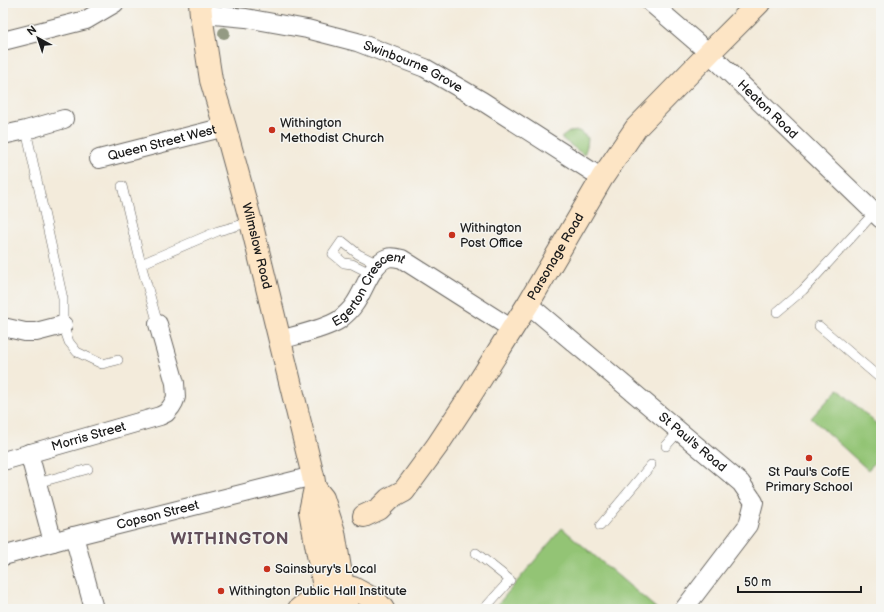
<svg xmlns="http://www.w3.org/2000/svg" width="884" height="612" font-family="'Balsamiq Sans',sans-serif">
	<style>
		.green { fill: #93c474; stroke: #587048 }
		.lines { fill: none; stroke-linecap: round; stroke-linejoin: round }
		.lane-casing { stroke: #67645f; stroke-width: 10 }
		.street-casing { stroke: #67645f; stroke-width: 20 }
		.secondary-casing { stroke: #67645f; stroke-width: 24 }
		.lane { stroke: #fff; stroke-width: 9 }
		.street { stroke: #fff; stroke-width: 18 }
		.secondary { stroke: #fde5c5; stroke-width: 22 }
		.tree { fill: #949a83 }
		.poi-dot { fill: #c8321e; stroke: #f6f6f2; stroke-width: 1.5 }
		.labels { text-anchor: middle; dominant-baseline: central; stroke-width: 3; stroke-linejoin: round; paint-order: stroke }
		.street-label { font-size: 13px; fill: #1c1c1c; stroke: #f6f6f2 }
		.poi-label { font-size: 13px; fill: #1c1c1c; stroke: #f6f6f2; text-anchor: start }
		.district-label { font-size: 17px; font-weight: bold; letter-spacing: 1px; fill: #624f5b; stroke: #f6f6f2 }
	</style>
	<rect width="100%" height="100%" fill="#f6f6f2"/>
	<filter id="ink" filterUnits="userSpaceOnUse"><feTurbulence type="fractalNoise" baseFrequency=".025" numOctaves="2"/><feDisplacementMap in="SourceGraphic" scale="8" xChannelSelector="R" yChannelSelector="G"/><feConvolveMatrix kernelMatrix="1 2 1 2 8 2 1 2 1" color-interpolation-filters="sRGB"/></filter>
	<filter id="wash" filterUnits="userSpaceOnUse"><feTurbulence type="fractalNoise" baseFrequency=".012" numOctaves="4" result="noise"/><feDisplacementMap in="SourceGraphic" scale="16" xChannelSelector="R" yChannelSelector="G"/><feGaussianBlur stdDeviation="0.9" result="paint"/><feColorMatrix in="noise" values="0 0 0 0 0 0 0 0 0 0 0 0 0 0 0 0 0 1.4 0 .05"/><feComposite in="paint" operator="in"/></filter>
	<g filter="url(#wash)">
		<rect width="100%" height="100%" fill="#f3ebdb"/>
		<path class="green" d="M579 131 588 138 587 146 584 155 561 138 569 132Z
			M838 389 881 428V456L868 470 811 418Z
			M562 528 657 609H494Z"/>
	</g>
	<g filter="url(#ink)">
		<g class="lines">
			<g class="lane-casing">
				<path id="lane" d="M26 130 63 299V325L69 342 77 352 102 364 118 360
					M122 186 141 264 158 324
					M141 264 218 231 251 222
					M372 274 352 264 344 263 333 254 342 241 358 254 378 264
					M777 312 803 290 874 213
					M819 326 881 379
					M666 446 679 431
					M37 483 88 469
					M600 526 651 465
					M476 553 510 580 484 609"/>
			</g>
			<g class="street-casing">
				<g id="street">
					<path id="s1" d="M651 3 709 53 881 219"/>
					<path id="s2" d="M201 15H214L246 18 307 29 357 42 425 68 482 101 602 178"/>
					<path d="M3 41 86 20 115 3"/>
					<path d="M3 135 26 130 64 119"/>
					<path id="s3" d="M99 159 225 127"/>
					<path id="s4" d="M528 304 741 483 754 502 748 525 684 609"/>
					<path d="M3 327 25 332H36L63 325"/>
					<path id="s5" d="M280 340C297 335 325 329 339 320 344 316 350 311 354 305 364 292 371 264 387 258 392 256 398 258 402 259L512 329"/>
					<path d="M29 453 53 542"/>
					<path id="s6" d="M3 461 160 416 166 413 171 407 174 402 176 397 175 383 158 324"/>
					<path d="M74 536 94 609"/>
					<path id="s7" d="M3 556 74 536 313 476"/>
				</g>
			</g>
			<g class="secondary-casing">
				<g id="secondary">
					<path id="s8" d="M200 3 201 15 211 80 225 127 251 222 313 476 315 488 310 511 328 609"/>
					<path d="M315 488 323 498 334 532 343 587 348 609"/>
					<path id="s9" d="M364 516 379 509 389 499 404 491 437 446 470 396 528 304 602 178 636 128 709 53 759 3"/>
					<path d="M299 609 309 601 326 592 343 587 353 588 375 600 383 609"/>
				</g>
			</g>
			<use href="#lane" class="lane"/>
			<use href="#street" class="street"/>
			<use href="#secondary" class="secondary"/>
		</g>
		<circle class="tree" cx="224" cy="33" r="6"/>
	</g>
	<g class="poi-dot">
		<circle cx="272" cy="130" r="4"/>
		<circle cx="452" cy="235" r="4"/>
		<circle cx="809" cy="458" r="4"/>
		<circle cx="267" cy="569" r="4"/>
		<circle cx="221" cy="591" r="4"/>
	</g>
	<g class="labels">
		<g class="street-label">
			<text stroke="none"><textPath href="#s2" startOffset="220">Swinbourne Grove</textPath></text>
			<text stroke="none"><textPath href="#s1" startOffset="158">Heaton Road</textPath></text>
			<text stroke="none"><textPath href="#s3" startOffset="65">Queen Street West</textPath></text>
			<text stroke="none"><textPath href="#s8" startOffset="250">Wilmslow Road</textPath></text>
			<text stroke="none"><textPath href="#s9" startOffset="327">Parsonage Road</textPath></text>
			<text stroke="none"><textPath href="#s5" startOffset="108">Egerton Crescent</textPath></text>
			<text stroke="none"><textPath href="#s6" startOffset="89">Morris Street</textPath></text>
			<text stroke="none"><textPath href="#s4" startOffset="215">St Paul's Road</textPath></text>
			<text stroke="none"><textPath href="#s7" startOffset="160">Copson Street</textPath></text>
		</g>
		<g class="poi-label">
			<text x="280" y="123">Withington<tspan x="280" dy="15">Methodist Church</tspan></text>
			<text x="460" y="228">Withington<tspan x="460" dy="15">Post Office</tspan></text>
			<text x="809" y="472" text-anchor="middle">St Paul's CofE<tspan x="809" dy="15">Primary School</tspan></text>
			<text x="275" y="569">Sainsbury's Local</text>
			<text x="229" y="591">Withington Public Hall Institute</text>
		</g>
		<g class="district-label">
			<text x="230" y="539">WITHINGTON</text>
		</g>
	</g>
	<rect width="884" height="612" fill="none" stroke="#f6f6f2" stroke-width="16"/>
	<g transform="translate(38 38) rotate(320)" stroke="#f6f6f2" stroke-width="3" paint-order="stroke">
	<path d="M0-3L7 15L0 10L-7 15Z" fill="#1c1c1c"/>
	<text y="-6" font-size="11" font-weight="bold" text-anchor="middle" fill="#1c1c1c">N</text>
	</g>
	<path d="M738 586v6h123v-6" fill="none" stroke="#1c1c1c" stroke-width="2"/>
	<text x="744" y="586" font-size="12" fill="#1c1c1c" stroke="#f6f6f2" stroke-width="3" paint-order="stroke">50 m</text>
</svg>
